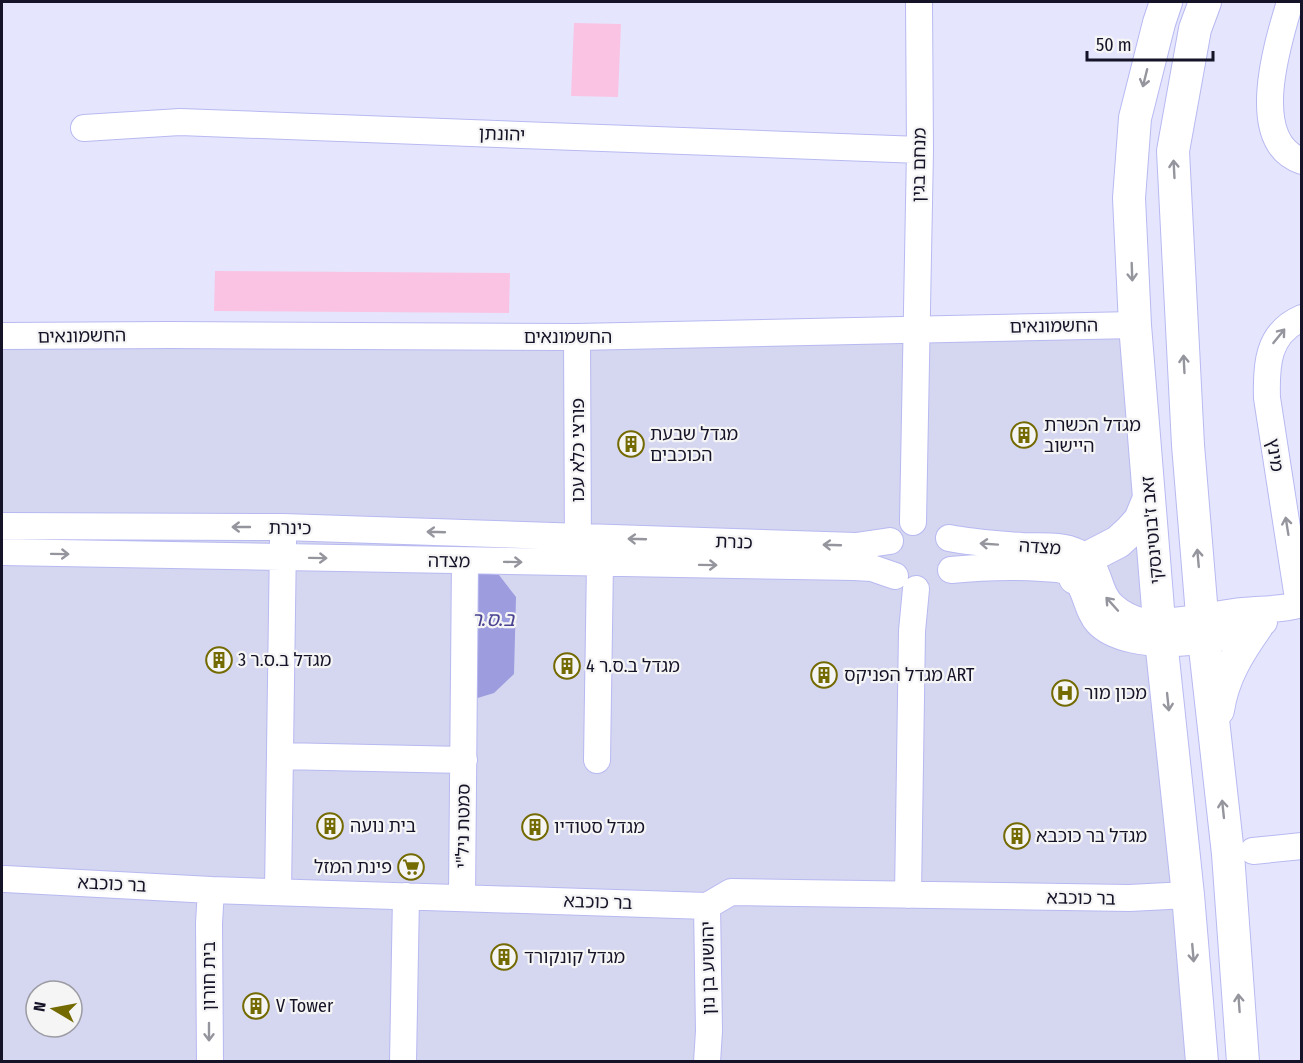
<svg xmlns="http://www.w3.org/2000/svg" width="1303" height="1063" font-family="'Fira Sans Condensed','Noto Sans Hebrew',sans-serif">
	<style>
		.built { fill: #d5d6f0; fill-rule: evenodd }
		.green { fill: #fbc3e3 }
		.water { fill: #9c9cde }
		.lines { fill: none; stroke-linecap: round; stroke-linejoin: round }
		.minor-casing { stroke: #b8b9f1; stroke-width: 28 }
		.major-casing { stroke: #b8b9f1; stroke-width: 34 }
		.minor { stroke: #fff; stroke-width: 26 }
		.major { stroke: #fff; stroke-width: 32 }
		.oneway { stroke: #95959e }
		.labels { text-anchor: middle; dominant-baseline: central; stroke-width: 4.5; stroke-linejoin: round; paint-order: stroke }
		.street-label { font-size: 18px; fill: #141327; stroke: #f5f5f5 }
		.poi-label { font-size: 18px; fill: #141327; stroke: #f5f5f5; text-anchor: start }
		.water-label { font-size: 20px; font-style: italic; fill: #494391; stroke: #f5f5f5 }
	</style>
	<rect width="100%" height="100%" fill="#e5e6fd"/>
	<path class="built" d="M1122 335 1195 1061H2V346ZM36 991H72V1027H36Z"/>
	<path class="green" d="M574 23 621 24 618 97 571 96Z
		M215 271 510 273 509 313 214 311Z"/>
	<path class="water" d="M472 572 499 575 516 597 514 674 494 693 471 700Z"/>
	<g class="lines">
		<g class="minor-casing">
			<path id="minor" d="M1290 2C1278 42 1246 142 1302 161
				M84 128 180 122 920 150
				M2 336 168 335 577 337 1135 325
				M577 337 578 553
				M913 522 920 150 919 2
				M2 526 283 527 856 546 890 541
				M949 538C974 543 998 544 1022 546 1040 547 1061 544 1077 552 1103 565 1095 591 1114 607 1122 614 1131 619 1142 621 1168 625 1215 614 1243 611 1263 609 1282 610 1302 604
				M2 552 854 567 872 568 895 576
				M951 570C982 567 1011 566 1042 568 1049 569 1058 568 1065 571 1086 578 1084 608 1098 623 1128 655 1231 644 1264 622
				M1299 605 1267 398C1266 366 1267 333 1302 318
				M280 756 464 760
				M597 760 600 563
				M1253 851 1302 846
				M5 879 211 890 707 906 731 892 1129 898 1188 895
				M278 892 283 541
				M908 895 912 631 916 589
				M462 898 465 561
				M210 1062 209 923 211 890
				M403 1062 406 896
				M707 1062 709 1031 707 906"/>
		</g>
		<g class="major-casing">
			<path id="major" d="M1166 2 1159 23 1135 118 1129 198 1135 325 1159 621 1188 895 1202 1062
				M1205 2 1195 29 1173 151 1188 445 1204 639 1228 854 1243 1062
				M1075 578 1087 558 1118 542 1130 531 1140 520 1149 498
				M1218 710C1223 677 1238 653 1257 626"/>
		</g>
		<use href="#minor" class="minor"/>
		<use href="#major" class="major"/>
	</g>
	<defs><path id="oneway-shaft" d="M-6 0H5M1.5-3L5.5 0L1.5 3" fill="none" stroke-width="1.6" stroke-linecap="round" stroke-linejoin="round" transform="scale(1.5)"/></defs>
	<g class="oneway">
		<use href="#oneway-shaft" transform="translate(1145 78) rotate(104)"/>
		<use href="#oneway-shaft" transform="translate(1174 169) rotate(-93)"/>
		<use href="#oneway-shaft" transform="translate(1132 272) rotate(88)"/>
		<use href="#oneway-shaft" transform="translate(1279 336) rotate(-51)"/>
		<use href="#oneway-shaft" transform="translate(1184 364) rotate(-93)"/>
		<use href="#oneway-shaft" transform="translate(1287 526) rotate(-99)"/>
		<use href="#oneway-shaft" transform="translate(241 527) rotate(-180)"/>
		<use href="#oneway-shaft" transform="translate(436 532) rotate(-178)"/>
		<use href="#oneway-shaft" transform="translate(637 539) rotate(-178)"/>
		<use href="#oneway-shaft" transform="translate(989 544) rotate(-176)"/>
		<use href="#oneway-shaft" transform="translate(832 545) rotate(-178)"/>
		<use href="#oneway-shaft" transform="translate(60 554) rotate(1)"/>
		<use href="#oneway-shaft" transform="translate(318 558) rotate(1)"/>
		<use href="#oneway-shaft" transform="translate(1198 558) rotate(-95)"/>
		<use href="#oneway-shaft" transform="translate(513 562) rotate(1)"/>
		<use href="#oneway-shaft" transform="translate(708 565) rotate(1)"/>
		<use href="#oneway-shaft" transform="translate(1112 604) rotate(-132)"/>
		<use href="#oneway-shaft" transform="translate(1168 702) rotate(84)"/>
		<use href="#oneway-shaft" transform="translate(1223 809) rotate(-96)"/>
		<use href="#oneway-shaft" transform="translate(1193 953) rotate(85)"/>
		<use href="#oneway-shaft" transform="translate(1239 1003) rotate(-94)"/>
		<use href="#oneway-shaft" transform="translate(209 1032) rotate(90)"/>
	</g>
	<defs>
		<g id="building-ring" transform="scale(1.35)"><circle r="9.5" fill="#f5f5f5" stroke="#736a02" stroke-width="1.5"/><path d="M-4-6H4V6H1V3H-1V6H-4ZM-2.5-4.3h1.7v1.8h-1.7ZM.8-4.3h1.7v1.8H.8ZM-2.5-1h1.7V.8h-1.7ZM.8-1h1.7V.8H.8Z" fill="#736a02"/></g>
		<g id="hospital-ring" transform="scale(1.35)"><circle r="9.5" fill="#f5f5f5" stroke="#736a02" stroke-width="1.5"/><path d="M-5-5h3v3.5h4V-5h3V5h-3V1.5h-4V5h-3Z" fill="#736a02"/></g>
		<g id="supermarket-ring" transform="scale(1.35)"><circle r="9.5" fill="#f5f5f5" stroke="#736a02" stroke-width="1.5"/><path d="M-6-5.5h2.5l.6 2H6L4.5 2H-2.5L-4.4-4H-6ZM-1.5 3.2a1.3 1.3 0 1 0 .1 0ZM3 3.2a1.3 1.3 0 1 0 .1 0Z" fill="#736a02"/></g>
	</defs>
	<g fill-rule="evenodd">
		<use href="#building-ring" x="1024" y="435"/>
		<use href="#building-ring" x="631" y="444"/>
		<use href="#building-ring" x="219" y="660"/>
		<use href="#building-ring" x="567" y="666"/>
		<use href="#building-ring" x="824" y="675"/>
		<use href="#hospital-ring" x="1065" y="693"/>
		<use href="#building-ring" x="330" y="826"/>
		<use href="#building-ring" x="535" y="827"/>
		<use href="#building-ring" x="1017" y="836"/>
		<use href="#supermarket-ring" x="411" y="867"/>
		<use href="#building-ring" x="504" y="957"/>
		<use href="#building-ring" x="256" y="1006"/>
	</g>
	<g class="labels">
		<g class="street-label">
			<text transform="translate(502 134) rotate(2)">יהונתן</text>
			<text transform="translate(919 165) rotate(-89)">מנחם בגין</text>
			<text transform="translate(1054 326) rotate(-1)">החשמונאים</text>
			<text transform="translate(82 336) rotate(-1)">החשמונאים</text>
			<text x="568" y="337">החשמונאים</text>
			<text transform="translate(578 450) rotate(-90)">פורצי כלא עכו</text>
			<text transform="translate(1275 455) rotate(81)">מינץ</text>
			<text transform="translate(290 528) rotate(1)">כינרת</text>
			<text transform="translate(1152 530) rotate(-95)">זאב ז'בוטינסקי</text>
			<text transform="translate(734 542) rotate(2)">כנרת</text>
			<text transform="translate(1040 547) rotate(4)">מצדה</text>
			<text transform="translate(449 561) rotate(1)">מצדה</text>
			<text transform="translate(463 826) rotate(-89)">סמטת ניל"י</text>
			<text transform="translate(112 884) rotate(3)">בר כוכבא</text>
			<text transform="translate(1081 898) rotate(1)">בר כוכבא</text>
			<text transform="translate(598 902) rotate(2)">בר כוכבא</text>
			<text transform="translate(708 968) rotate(-91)">יהושוע בן נון</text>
			<text transform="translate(209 976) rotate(-90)">בית חורון</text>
		</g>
		<g class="poi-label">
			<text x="1044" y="425">מגדל הכשרת<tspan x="1044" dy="21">היישוב</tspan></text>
			<text x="650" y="434">מגדל שבעת<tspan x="650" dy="21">הכוכבים</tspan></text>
			<text x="238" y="660">מגדל ב.ס.ר 3</text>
			<text x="586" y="666">מגדל ב.ס.ר 4</text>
			<text x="844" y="675">מגדל הפניקס ART</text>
			<text x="1084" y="693">מכון מור</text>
			<text x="350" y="826">בית נועה</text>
			<text x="554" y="827">מגדל סטודיו</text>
			<text x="1036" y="836">מגדל בר כוכבא</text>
			<text x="392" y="867" text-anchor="end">פינת המזל</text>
			<text x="524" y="957">מגדל קונקורד</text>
			<text x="276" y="1006">V Tower</text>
		</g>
		<g class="water-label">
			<text x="493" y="619">ב.ס.ר</text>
		</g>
	</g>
	<rect width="1303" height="1063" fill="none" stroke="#141327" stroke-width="6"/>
	<g transform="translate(54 1009) rotate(280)"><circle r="28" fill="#f5f5f5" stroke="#9b9ba3" stroke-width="1.5"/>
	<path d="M0-4.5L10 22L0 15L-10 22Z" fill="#736a02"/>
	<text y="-9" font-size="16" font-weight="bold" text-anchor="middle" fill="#141327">N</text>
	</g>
	<path d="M1087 51v9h126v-9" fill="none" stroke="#141327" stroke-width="3"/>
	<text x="1096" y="51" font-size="18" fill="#141327" stroke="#f5f5f5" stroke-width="4.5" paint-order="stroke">50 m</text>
</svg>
